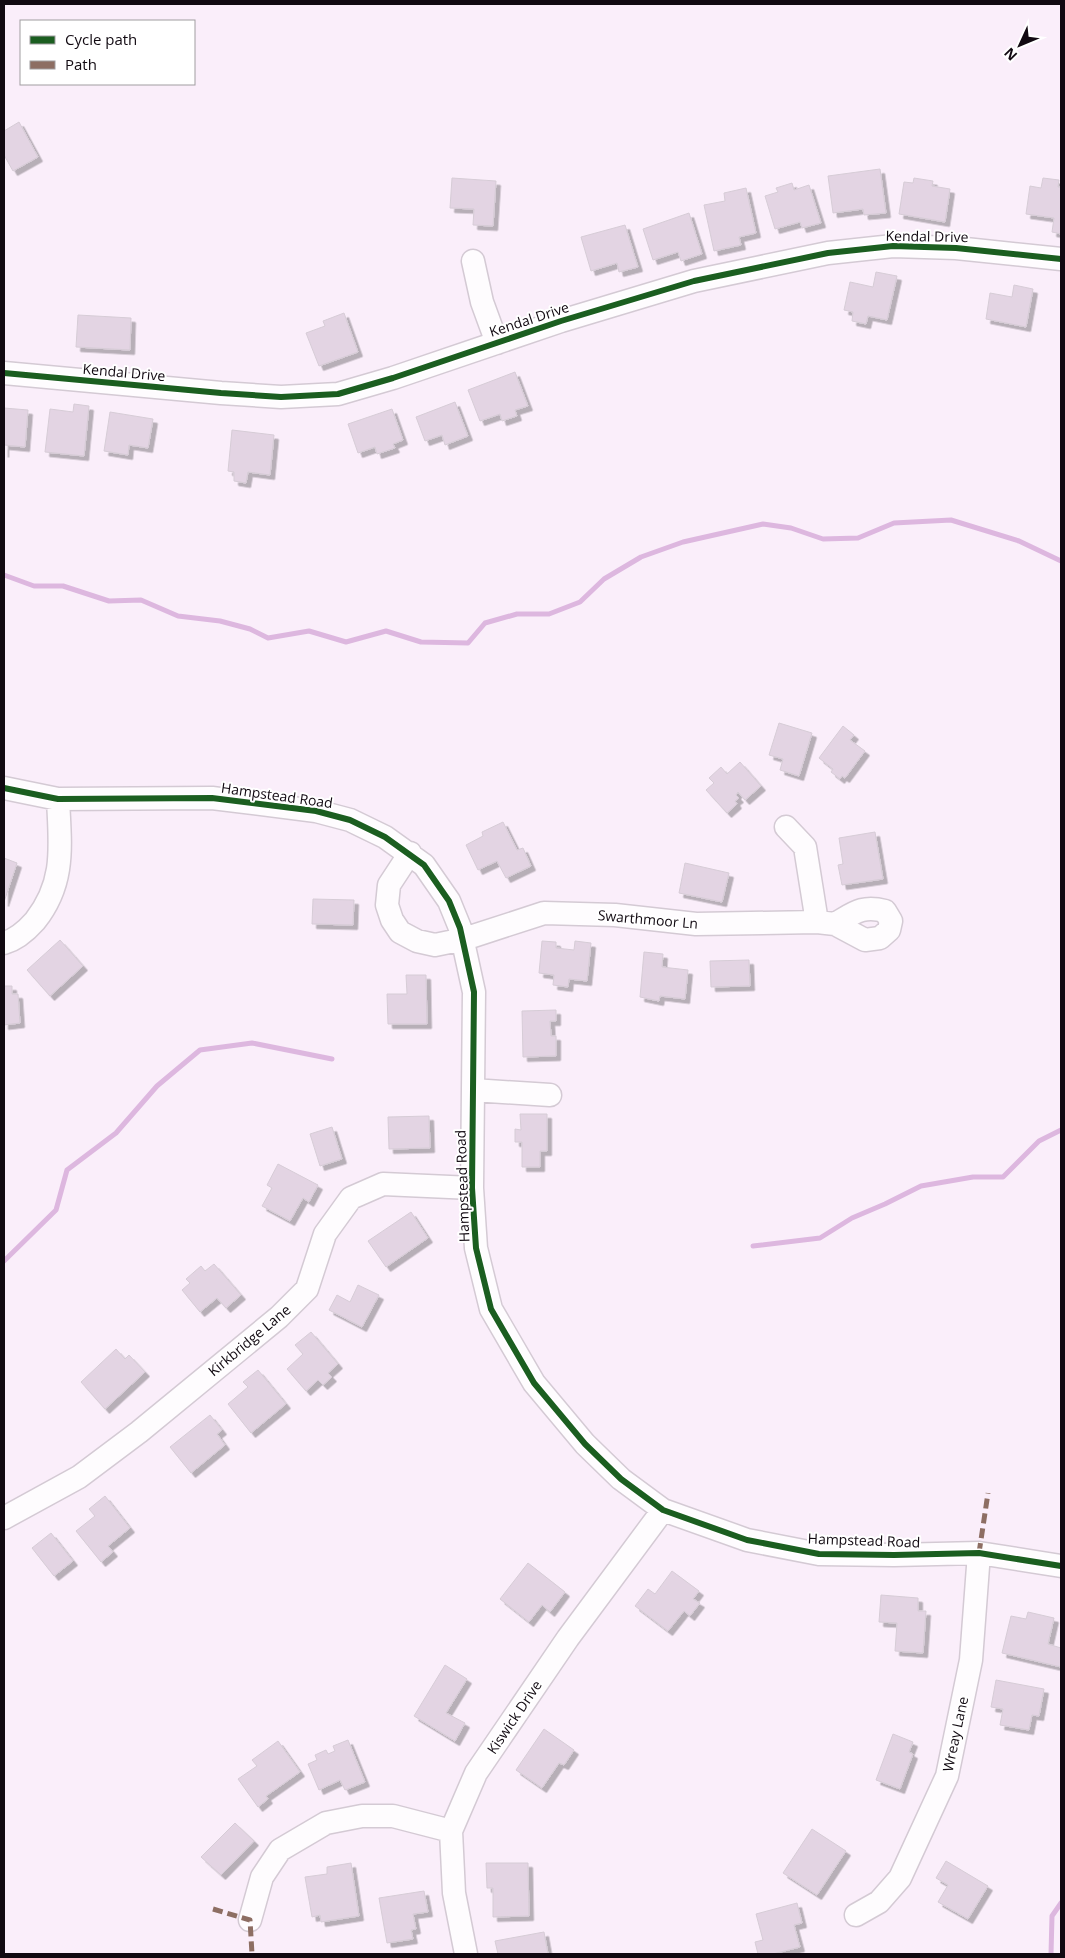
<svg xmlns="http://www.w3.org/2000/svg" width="1065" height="1958" font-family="'Open Sans',sans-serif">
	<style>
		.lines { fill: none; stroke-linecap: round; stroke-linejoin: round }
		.stream { stroke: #ddb7df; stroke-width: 5 }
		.building { fill: #e3d4e3; stroke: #d6ccd6; filter: url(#shadow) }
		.minor-casing { stroke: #d4cad4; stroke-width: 25 }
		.minor { stroke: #fefcfe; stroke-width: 22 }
		.quiet { stroke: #8d6e63; stroke-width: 5; stroke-dasharray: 10 5; stroke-linecap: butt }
		.cycleway-casing { stroke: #fff; stroke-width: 9 }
		.cycleway { stroke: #1b5e20; stroke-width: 6 }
		.labels { text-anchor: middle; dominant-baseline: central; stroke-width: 4; stroke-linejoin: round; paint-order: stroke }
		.street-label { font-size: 14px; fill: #110911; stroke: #fff }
	</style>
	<defs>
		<filter id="shadow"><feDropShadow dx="4.5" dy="4.5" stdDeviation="0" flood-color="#0004"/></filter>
	</defs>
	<rect width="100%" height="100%" fill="#faeefa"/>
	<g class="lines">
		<path class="stream" d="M4 575 34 586H63L109 601 141 600 178 616 220 621 250 629 268 638 309 631 346 642 386 631 421 642 468 643 485 623 517 614H549L580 602 604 579 641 557 683 542 763 524 791 528 823 539 858 538 894 523 951 520 1019 541 1061 561
			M753 1246 820 1238 852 1218 885 1204 921 1186 973 1177H1003L1039 1141 1061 1130
			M4 1261 56 1210 67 1170 116 1133 157 1086 200 1050 252 1043 332 1059
			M1051 1954 1052 1916 1061 1903"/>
	</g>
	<path class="building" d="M19 122 38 157 13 171 4 155V131Z
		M880 169 886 213 864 215 863 209 833 213 828 176Z
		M452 178 496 181 493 226 473 225 474 209 450 208Z
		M914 178 933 181 932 186 950 189 945 222 899 214 904 182 913 183Z
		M1043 178 1059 180 1058 187H1061V234L1052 232 1054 218 1026 214 1030 186 1041 188Z
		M792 183 794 190 809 185 821 223 802 228 800 222 775 229 765 196 778 192 776 188Z
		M746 188 756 233 739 237 741 245 714 251 704 205 725 201 724 193Z
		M689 213 702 254 681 261 678 252 653 260 643 229Z
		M625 225 638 267 619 272 617 263 591 271 581 237Z
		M876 272 897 276 887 320 868 316 866 324 852 321 853 312 844 310 850 282 873 287Z
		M1014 285 1033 289 1026 327 986 319 990 293 1012 297Z
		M344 313 358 352 319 366 306 333 325 326 323 321Z
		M78 315 131 318 130 350 76 347Z
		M515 372 528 406 515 410 517 416 502 421 500 414 480 421 468 390Z
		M455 402 468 436 445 445 442 435 425 441 416 417Z
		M74 404 89 406 84 456 45 452 50 409 73 412Z
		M4 408 28 410 25 447 4 445V453Z
		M392 409 403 440 393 444 395 448 377 454 375 447 358 453 348 424Z
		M110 412 153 419 148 448 129 445 128 455 104 451Z
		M232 430 274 435 270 475 248 472 246 483 234 481V472L228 471Z
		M779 723 812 733 799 776 780 770 783 759 769 755Z
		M843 726 854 735 850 740 865 751 845 778 842 776 840 779 831 772 833 769 819 758Z
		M740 762 761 786 745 800 738 792 736 795 739 798 735 801 737 804 727 813 706 790 714 783 709 778 721 767 727 774Z
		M503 822 517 850 523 848 531 866 506 878 497 861 478 870 466 845 483 836 482 832Z
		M875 832 883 879 842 885 838 865 843 864 839 838Z
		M4 858 17 863 4 902Z
		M685 863 729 873 722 902 679 893Z
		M313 899 354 900 353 925 312 924Z
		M60 940 83 966 50 996 27 970Z
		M542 941 556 942V948L574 950 575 941 591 943 587 981 569 979 568 987 553 985 554 975 539 973Z
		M644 952 663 954 662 967 688 970 685 999 660 996 659 1001 640 997Z
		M749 960 750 986 711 987 710 961Z
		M406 975H426L427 1024H388L387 994H407Z
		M4 986H12V994H18L20 1023 4 1025Z
		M556 1010V1021H550L551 1036H556V1056L523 1057 522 1011Z
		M520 1114H547V1151H540V1167H522V1142H515V1129L521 1130Z
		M429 1116 430 1148 389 1149 388 1117Z
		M332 1127 342 1159 320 1166 310 1134Z
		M278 1164 318 1185 309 1202 303 1198 290 1221 262 1206 272 1188 267 1185Z
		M411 1212 428 1238 386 1267 368 1241Z
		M214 1264 241 1295 226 1308 217 1298 200 1312 182 1290 190 1283 186 1279 201 1266 205 1271Z
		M358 1285 379 1295 362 1327 329 1310 337 1295 350 1302Z
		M311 1332 338 1364 328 1373 332 1377 323 1385 318 1380 306 1391 287 1369 303 1354 295 1345Z
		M116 1349 125 1359 129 1355 145 1372 105 1409 81 1382Z
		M258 1370 286 1404 251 1433 228 1404 248 1387 243 1382Z
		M210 1415 222 1430 217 1434 225 1445 191 1473 170 1447Z
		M105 1496 130 1528 108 1546 113 1552 101 1562 76 1531 95 1516 89 1509Z
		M51 1533 73 1561 54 1576 32 1548Z
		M528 1563 565 1592 550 1612 542 1605 529 1622 500 1599Z
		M672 1571 699 1591 693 1599 700 1603 690 1616 684 1611 668 1631 635 1606 648 1589 655 1594Z
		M881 1595 918 1598V1611H926L923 1653 895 1651 897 1623 879 1622Z
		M1028 1612 1054 1618 1048 1644 1061 1648V1667L1002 1653 1011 1616 1026 1619Z
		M445 1665 467 1679 446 1713 465 1723 455 1741 414 1716Z
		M996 1680 1044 1689 1039 1716 1032 1715 1029 1730 1000 1725 1003 1709 991 1707Z
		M544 1729 574 1750 564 1765 559 1763 542 1788 516 1770Z
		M893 1734 913 1742 909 1752 913 1754 900 1789 876 1780Z
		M348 1740 365 1782 345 1790 340 1780 319 1790 308 1764 317 1760 315 1755 326 1750 328 1754 335 1751 333 1746Z
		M278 1741 300 1772 266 1796 268 1799 258 1807 238 1779 257 1766 252 1760Z
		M235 1823 254 1841 221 1875 201 1857Z
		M812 1829 846 1851 817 1895 783 1873Z
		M946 1861 988 1886 968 1919 938 1902 948 1885 936 1878Z
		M351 1863 359 1916 321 1922 320 1915 312 1917 305 1877 327 1874V1867Z
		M486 1863H528L529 1916 493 1917V1888H487Z
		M424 1891 428 1912 413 1914 416 1929 411 1930 413 1939 387 1943 379 1898Z
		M797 1903 802 1923 794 1925 800 1947 773 1954H758L755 1942 763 1940 756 1914Z
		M544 1932 548 1954H498L495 1941Z"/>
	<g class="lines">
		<g class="minor-casing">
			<path id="minor" d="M473 261 482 302 497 343
				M4 373 221 393 281 397 338 394 393 378 561 321 694 281 828 253 893 246 956 248 1061 259
				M4 788 58 799 212 798 316 811 350 820 385 837 424 865 449 901 460 928 474 992 472 1188 476 1248 491 1309 534 1383 585 1444 621 1479 663 1510 747 1540 819 1554 894 1555 979 1553 1061 1566
				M786 827 805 847 817 922
				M410 853 389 885 387 905 392 920 400 932 417 941 435 945 464 939 544 913 615 915 696 924 817 922 835 924 865 940 880 938 889 930 891 921 885 911C862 905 854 913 835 924
				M4 943C15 940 27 930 35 921 66 882 60 845 58 799
				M473 1090 550 1095
				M4 1518 79 1477 139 1432 279 1317 307 1289 325 1234 351 1198 383 1184 472 1188
				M856 1915 879 1902 900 1878 947 1776 971 1660 979 1553
				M250 1920 262 1877 280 1850 326 1823 362 1816H393L451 1831
				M466 1954 454 1893 451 1831 476 1773 568 1638 663 1510"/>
		</g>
		<use href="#minor" class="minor"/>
		<path class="quiet" d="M979 1553 988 1493
			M213 1909 250 1920 252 1954"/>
		<g class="cycleway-casing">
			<path id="cycleway" d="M4 373 221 393 281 397 338 394 393 378 561 321 694 281 828 253 893 246 956 248 1061 259
				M4 788 58 799 212 798 316 811 350 820 385 837 424 865 449 901 460 928 474 992 472 1188 476 1248 491 1309 534 1383 585 1444 621 1479 663 1510 747 1540 819 1554 894 1555 979 1553 1061 1566"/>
		</g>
		<use href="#cycleway" class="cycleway"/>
	</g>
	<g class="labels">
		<g class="street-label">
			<text transform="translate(927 236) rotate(1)">Kendal Drive</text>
			<text transform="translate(529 319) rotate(-18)">Kendal Drive</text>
			<text transform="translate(124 372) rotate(5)">Kendal Drive</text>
			<text transform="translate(277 795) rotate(8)">Hampstead Road</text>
			<text transform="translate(648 919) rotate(5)">Swarthmoor Ln</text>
			<text transform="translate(462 1186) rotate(-92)">Hampstead Road</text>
			<text transform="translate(249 1340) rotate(-40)">Kirkbridge Lane</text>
			<text transform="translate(864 1540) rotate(2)">Hampstead Road</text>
			<text transform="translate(514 1717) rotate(-56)">Kiswick Drive</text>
			<text transform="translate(955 1734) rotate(-78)">Wreay Lane</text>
		</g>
	</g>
	<rect width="1065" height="1958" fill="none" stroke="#110911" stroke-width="10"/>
	<rect x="20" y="20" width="175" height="65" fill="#ffffff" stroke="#a09da0"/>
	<rect x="30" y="36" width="25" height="8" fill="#1b5e20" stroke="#a09da0"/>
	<text x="65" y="45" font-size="15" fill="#110911">Cycle path</text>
	<rect x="30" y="61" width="25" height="8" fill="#8d6e63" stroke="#a09da0"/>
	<text x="65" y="70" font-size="15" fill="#110911">Path</text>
	<g transform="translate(1020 45) rotate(226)" stroke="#ffffff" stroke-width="4" paint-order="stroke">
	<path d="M0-4L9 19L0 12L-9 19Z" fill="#110911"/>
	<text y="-8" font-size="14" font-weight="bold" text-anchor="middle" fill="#110911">N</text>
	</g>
</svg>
